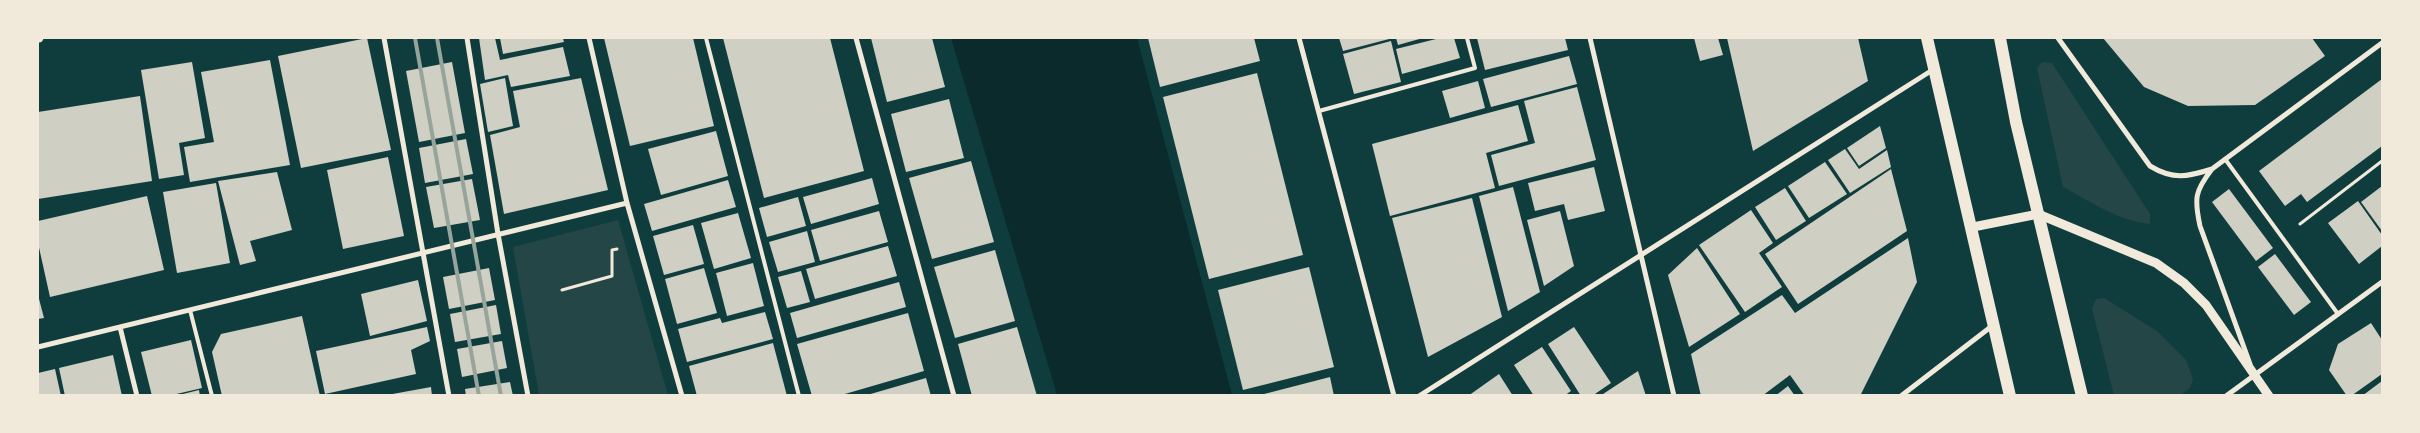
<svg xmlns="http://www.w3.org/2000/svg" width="2420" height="433" font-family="'Archivo Narrow',sans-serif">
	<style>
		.green { fill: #244646 }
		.water { fill: #0a2a2b }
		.building { fill: #cfcfc3 }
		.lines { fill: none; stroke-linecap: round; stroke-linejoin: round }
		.path { stroke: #f1e9da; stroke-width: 3 }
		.service { stroke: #f1e9da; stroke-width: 4 }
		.minor { stroke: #f1e9da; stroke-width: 5 }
		.tertiary { stroke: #f1e9da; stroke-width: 9 }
		.primary { stroke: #f1e9da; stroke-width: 12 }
		.rail { stroke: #97a49c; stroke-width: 4 }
	</style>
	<rect width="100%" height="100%" fill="#0f3d3e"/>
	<path class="green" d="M2042 62 2052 63 2150 214V224C2119 221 2091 202 2063 187L2037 68Z
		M618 220 668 395H539L513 247Z
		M2104 298 2157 331 2186 360 2193 379 2190 388 2180 395H2114L2092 309 2096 299Z"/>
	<path class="water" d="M951 38H1137L1232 395H1057Z"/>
	<path class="building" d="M367 38 391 150 301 168 278 56Z
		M479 38H495L500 60 563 47 570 76 511 87 508 75 485 80Z
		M500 38H563L564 42 503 54Z
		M604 38H693L714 126 630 146Z
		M723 38H830L864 171 764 198Z
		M871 38H932L945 87 887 102Z
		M1148 38H1254L1260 61 1160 87Z
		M1339 38H1393L1343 51Z
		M1396 38H1423L1398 45Z
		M1440 38H1454L1460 58 1402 74 1396 49Z
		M1477 38H1565L1568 50 1485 70Z
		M1694 38H1718L1723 55 1700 61Z
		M1727 38H1858L1868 81 1753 151Z
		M2103 38H2312L2325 56 2255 105 2188 106 2144 87Z
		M1391 41 1401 82 1354 94 1343 54Z
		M1569 56 1577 84 1491 107 1483 79Z
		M270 60 290 165 190 182 184 147 214 142 201 72Z
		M192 62 205 138 179 143 184 175 159 179 141 70Z
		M452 62 465 133 419 142 406 71Z
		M1257 73 1303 255 1209 279 1163 97Z
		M505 78 513 126 488 132 480 84Z
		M581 78 608 190 504 214 490 135 520 127 513 91Z
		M2382 79V146L2307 202 2301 194 2285 206 2259 171Z
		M1478 81 1485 108 1450 118 1442 91Z
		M1577 87 1596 160 1499 186 1491 155 1535 143 1524 101Z
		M140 96 152 181 38 199V112Z
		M949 99 964 158 906 172 891 114Z
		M1518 105 1528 141 1486 153 1495 188 1390 216 1372 144Z
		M1880 126 1886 148 1859 166 1847 148Z
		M716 131 728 176 661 195 648 149Z
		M466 139 473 174 425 183 419 148Z
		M1845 149 1859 169 1887 150 1891 167 1850 193 1828 160Z
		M388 157 404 236 343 249 327 170Z
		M971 161 994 242 932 259 909 178Z
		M1825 162 1847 194 1809 218 1788 186Z
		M1594 167 1605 211 1568 220 1564 204 1535 211 1528 183Z
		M1891 169 1907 231 1798 304 1765 254Z
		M277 172 292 230 250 241 256 261 240 265 218 181Z
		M872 178 879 204 811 224 803 197Z
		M472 179 480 220 434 228 426 187Z
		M728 180 736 207 652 231 644 204Z
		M216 183 230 263 177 273 163 192Z
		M2382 186V231L2361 202Z
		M1513 187 1540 292 1508 311 1479 196Z
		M1785 188 1806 221 1776 240 1755 207Z
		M2229 189 2273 248 2256 261 2212 202Z
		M147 196 164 270 50 297 38 243V221Z
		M798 197 806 226 767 237 759 208Z
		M1472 198 1502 317 1428 357 1392 218Z
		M2358 201 2382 235V246L2359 264 2328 223Z
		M1751 210 1773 243 1759 253 1782 287 1745 312 1699 245Z
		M879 211 888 242 820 261 811 230Z
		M1560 211 1574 266 1544 286 1527 220Z
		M738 213 751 258 714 269 701 223Z
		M693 225 704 264 664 275 653 236Z
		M807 231 815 262 778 272 769 242Z
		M1908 238 1917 282 1860 396H1805L1790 375 1762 396H1701L1691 354 1782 295 1795 313Z
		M888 246 897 276 815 299 806 269Z
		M1697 248 1740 314 1689 347 1668 275Z
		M995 250 1015 321 955 338 934 267Z
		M2275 254 2311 302 2294 315 2258 267Z
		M753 263 764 306 727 316 716 273Z
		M1309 267 1334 367 1243 390 1218 290Z
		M489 268 495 300 449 309 443 277Z
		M704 268 717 313 677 324 665 279Z
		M801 271 810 302 787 308 778 277Z
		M418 280 427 321 370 336 361 294Z
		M899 282 906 307 797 338 790 313Z
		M38 295 44 318 38 319Z
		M496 305 501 334 455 342 450 314Z
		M765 312 773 339 687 362 678 329 720 318 722 323Z
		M908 313 924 371 838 396H812L797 344Z
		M302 316 320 396H222L212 352 221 334Z
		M2371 323 2382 340V374L2351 396H2347L2329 370 2338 344Z
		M427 327 430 341 411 350 416 374 325 394 316 351Z
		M1017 327 1037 396H972L958 344Z
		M1574 327 1611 383 1592 396H1581L1548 344Z
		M191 340 202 388 168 396H152L141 352Z
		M502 341 507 368 462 377 457 349Z
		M773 343 787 396H697L689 366Z
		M1542 347 1571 391 1564 396H1534L1514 365Z
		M113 355 122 396H65L59 368Z
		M55 369 61 396H38V373Z
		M1638 371 1646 396H1600Z
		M1499 374 1513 396H1468Z
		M1330 377 1334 396H1260V395Z
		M926 378 931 396H867V395Z
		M2382 381V396H2362Z
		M510 382 513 396H466L465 389Z
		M1788 386 1795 396H1775Z
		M431 387 432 396H387V395Z
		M199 390 200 396H179V395Z"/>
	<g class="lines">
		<path class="path" d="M2300 224 2382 161
			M562 290 612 276V250L617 249"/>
		<path class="service" d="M706 38 799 396
			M1319 111 1475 68 1467 38
			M2225 159 2338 314
			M190 310 212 396"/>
		<path class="minor" d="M384 38 449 396
			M467 38 498 234 528 396
			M589 38 627 203 682 396
			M856 38 954 396
			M1299 38 1394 396
			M1590 38 1674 396
			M2058 38 2150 166C2173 180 2187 177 2212 169
			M120 327 137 396
			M38 347 627 203
			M2250 364 2200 226C2194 198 2195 191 2212 169L2382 43
			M1419 396 1934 69
			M1901 396 1992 326
			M2226 396 2382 282"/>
		<path class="tertiary" d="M38 38H39
			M1973 227 2038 214 2156 263 2184 283 2206 305 2269 396"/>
		<path class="primary" d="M1927 38 2010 396
			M2000 38 2016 122 2082 396"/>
		<path class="rail" d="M415 38 479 396
			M437 38 501 396"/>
	</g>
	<rect width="2420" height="433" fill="none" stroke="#f1e9da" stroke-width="78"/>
</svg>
